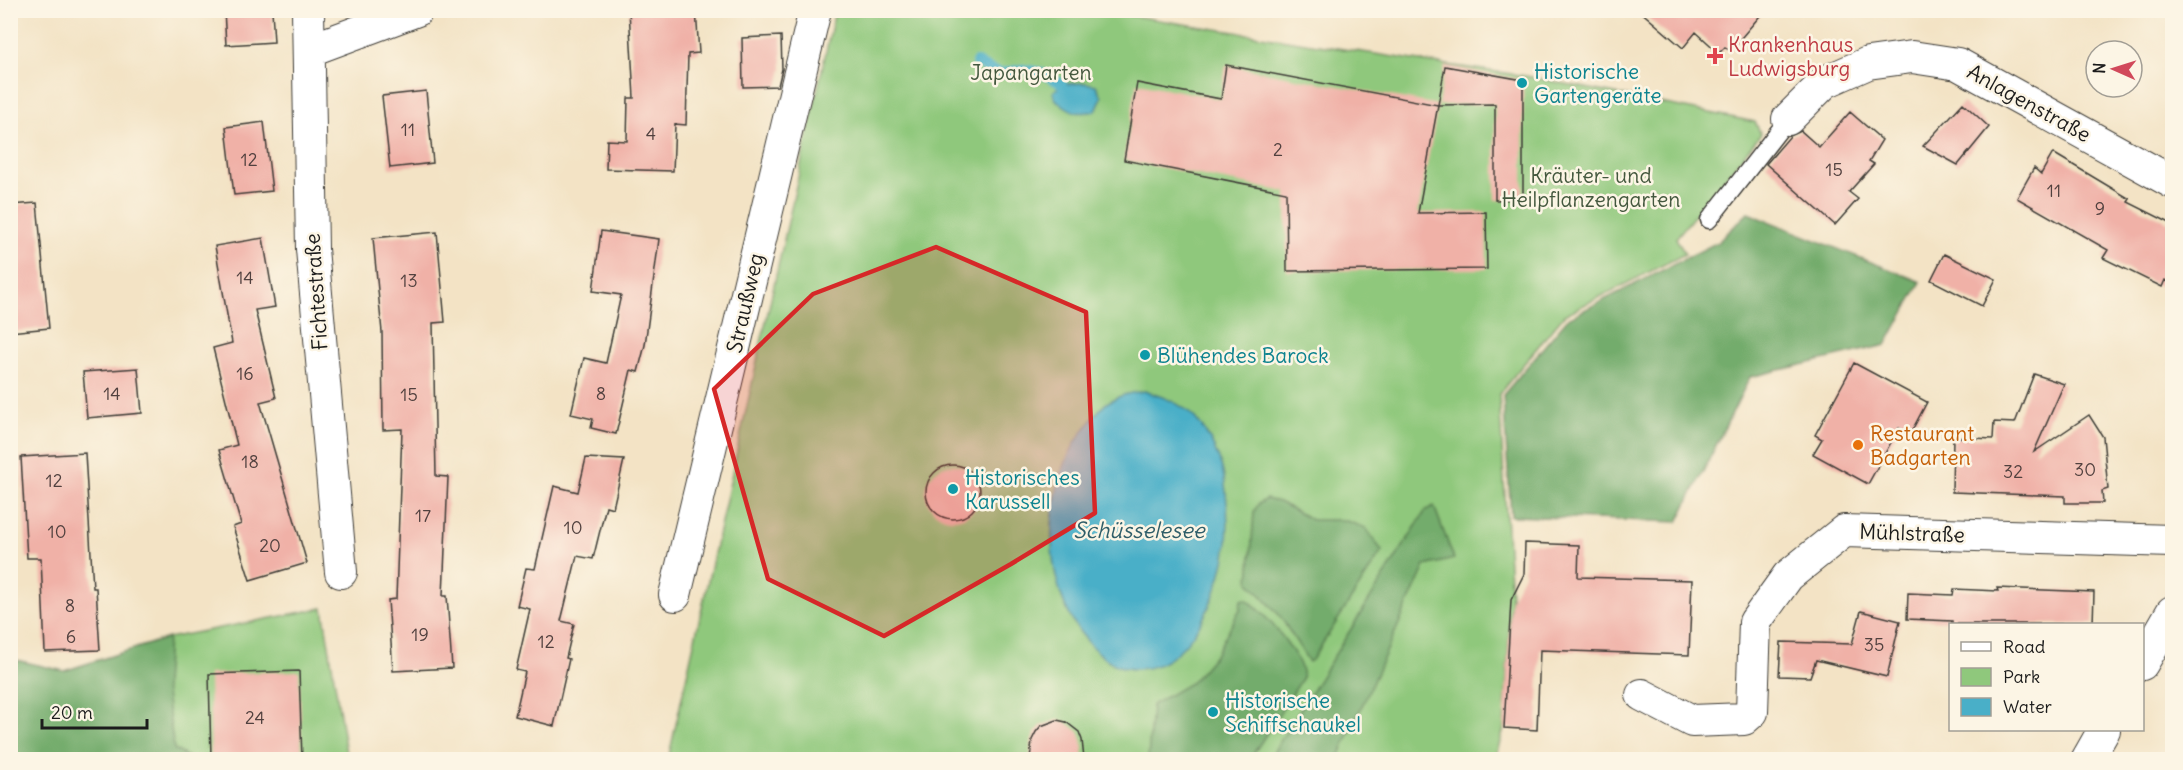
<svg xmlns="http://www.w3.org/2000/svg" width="2183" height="770" font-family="Delius,sans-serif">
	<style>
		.green { fill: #8fc87c; stroke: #56724c; stroke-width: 1.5 }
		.forest { fill: #73ac6c; stroke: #486444; stroke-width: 1.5 }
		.water { fill: #49afc8; stroke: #326672; stroke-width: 1.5 }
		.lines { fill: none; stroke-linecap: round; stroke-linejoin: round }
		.stream { stroke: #49afc8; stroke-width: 10 }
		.building { fill: #f0b1a7 }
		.service-casing { stroke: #3c3a35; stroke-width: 19 }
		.minor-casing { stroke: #3c3a35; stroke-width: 34 }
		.service { stroke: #fff; stroke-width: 16 }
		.minor { stroke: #fff; stroke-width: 32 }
		.marked { fill: #d62828; fill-opacity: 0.2; stroke: #d62828; stroke-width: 4.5; stroke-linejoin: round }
		.health-dot { fill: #e0444e; stroke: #fcf5e5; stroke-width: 2 }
		.culture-dot { fill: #0f9aa8; stroke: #fcf5e5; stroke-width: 2 }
		.food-dot { fill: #e8710a; stroke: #fcf5e5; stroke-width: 2 }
		.labels { text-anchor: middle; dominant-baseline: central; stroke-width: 5; stroke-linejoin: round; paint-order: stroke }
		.number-label { font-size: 18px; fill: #51413f }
		.health-label { font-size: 21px; fill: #be3a42; stroke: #fcf5e5; text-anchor: start }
		.culture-label { font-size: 21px; fill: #0d838f; stroke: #fcf5e5; text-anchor: start }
		.park-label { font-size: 21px; fill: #44583e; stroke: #fcf5e5 }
		.street-label { font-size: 21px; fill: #1c1c1c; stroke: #fcf5e5 }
		.food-label { font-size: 21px; fill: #c56008; stroke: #fcf5e5; text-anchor: start }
		.water-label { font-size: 22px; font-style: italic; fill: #305e69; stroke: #fcf5e5 }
	</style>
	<rect width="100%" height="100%" fill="#fcf5e5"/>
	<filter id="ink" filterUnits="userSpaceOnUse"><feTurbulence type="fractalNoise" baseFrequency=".0167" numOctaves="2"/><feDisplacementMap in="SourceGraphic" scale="12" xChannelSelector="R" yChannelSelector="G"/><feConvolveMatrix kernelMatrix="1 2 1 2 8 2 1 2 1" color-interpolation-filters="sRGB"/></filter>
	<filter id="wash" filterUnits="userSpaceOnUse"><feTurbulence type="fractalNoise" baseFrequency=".008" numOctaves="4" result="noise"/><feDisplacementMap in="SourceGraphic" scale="24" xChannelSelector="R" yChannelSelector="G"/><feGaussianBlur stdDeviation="1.35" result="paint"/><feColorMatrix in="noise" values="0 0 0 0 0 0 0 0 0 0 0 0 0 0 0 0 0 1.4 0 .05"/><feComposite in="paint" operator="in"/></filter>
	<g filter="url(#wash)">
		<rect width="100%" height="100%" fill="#f3e3c5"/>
		<path class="green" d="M835 11H1102L1426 62 1526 76 1755 122 1761 134 1676 238 1685 254 1564 315 1499 394 1511 600 1504 728 1495 759 668 760Z
			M323 608 347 759 11 760V659L64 671 168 638Z"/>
		<path class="forest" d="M1748 213 1921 282 1886 345 1750 377 1678 522 1511 516 1503 395 1568 318 1718 242Z
			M1266 499 1279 502 1312 520H1344L1366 528 1382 551 1312 660 1309 662 1280 616 1249 582 1254 512 1258 504Z
			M1434 506 1454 559 1425 566 1338 759H1269L1426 510Z
			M1246 599C1262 609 1307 661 1302 679L1250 759H1148L1152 705 1192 682 1215 655 1240 609 1241 600Z
			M168 638 165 686 174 749 191 759H11V659L64 671Z"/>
		<path class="water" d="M1085 83 1096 85 1102 97 1096 111C1078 114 1075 114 1060 103 1055 99 1054 98 1053 92L1062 84Z
			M1144 391C1164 397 1181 403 1195 418 1210 435 1223 462 1225 484 1228 507 1229 535 1225 557 1216 602 1185 678 1126 668 1112 666 1098 653 1089 643 1037 588 1041 476 1091 421 1096 414 1102 405 1110 401 1121 394 1132 393 1144 391Z"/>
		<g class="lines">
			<path class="stream" d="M976 62 991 70 1003 73 1022 69 1040 72 1062 84"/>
		</g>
		<g id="blocks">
			<path class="building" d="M224 10H272L274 42 226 45Z
				M629 10H696L699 53 688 54 686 125 675 124 673 171 606 169 607 140 627 141 628 98H634Z
				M1639 10H1765L1730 51 1725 47 1719 53 1696 32 1683 48Z
				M781 36 782 69 778 86 743 87 742 38Z
				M1226 65 1438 105 1418 213 1486 212 1487 269 1287 271 1286 192 1124 160 1137 83 1221 99Z
				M1445 66 1523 80V199L1495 200V104L1438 105Z
				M426 91 433 163 390 168 382 96Z
				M1963 103 1989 127 1958 165 1923 146Z
				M1850 112 1882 140 1869 161 1874 164 1849 192 1858 199 1835 225 1766 164 1790 136 1801 131 1819 147Z
				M264 122 272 191 234 195 226 127Z
				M2053 153 2130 199 2128 202 2172 224V284L2165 280 2162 287 2103 258 2108 250 2017 198 2034 168 2041 174Z
				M37 203 49 328 10 332V205Z
				M601 231 659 239 645 345 638 372 631 370 616 434 591 428 593 419 571 414 584 358 606 363 621 295 593 291Z
				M437 232 445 322 433 323 436 476 448 477 443 596H447L452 668 393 671 388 600 396 599 402 429 383 430 382 332 373 238Z
				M263 238 275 307 255 310 276 398 260 402 307 563 250 580 233 527 241 524 219 450 237 445 213 348 232 343 215 246Z
				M1944 254 1996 279 1982 306 1931 280Z
				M1854 363 1927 402 1910 434 1899 428 1868 484 1813 454 1822 439 1815 435Z
				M138 368 142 413 87 418 83 372Z
				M2034 374 2064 384 2034 452 2089 415 2103 437 2108 489 2102 491 2103 503H2065V496L1952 492 1953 437 1993 439 1994 422 2015 423Z
				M85 453 93 588H96L100 650 45 652 41 558H27L21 457Z
				M586 458 624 460 613 508 606 506 593 559 577 556 561 621 574 624 566 658 569 659 554 726 515 716 525 672 516 670 530 609 517 606 526 568 535 569 554 486 578 492Z
				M926 492a27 27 0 1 1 54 0a27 27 0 1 1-54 0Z
				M1525 543 1579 545 1578 577 1692 580 1689 655 1540 650 1537 730 1504 728 1511 600 1524 574Z
				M1997 588 2094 592 2093 624H1952V621L1907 619 1908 593 1953 595 1954 589 1998 591Z
				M1861 611 1900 621 1887 677 1816 660 1810 677 1779 676 1781 642 1852 644Z
				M299 671 302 759H211L209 674Z
				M1057 720 1066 722 1079 732 1082 740 1084 759H1030L1032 740 1036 732 1041 726Z"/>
		</g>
	</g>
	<g filter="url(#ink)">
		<use href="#blocks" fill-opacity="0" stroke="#3c3a35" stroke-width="1.5"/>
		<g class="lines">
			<g class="service-casing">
				<path id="service" d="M1709 220 1788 119"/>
			</g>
			<g class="minor-casing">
				<path id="minor" d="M308 10 312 249 341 572
					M310 50 417 10
					M1788 119 1825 82 1868 63 1912 57 1958 64 2172 182
					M675 595 815 10
					M2142 664 2172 612
					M1642 695 1692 721 1744 719 1752 712 1755 622 1788 576 1844 531 2172 541
					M2087 760 2104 730"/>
			</g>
			<use href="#service" class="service"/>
			<use href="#minor" class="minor"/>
		</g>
	</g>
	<path class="marked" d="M936 247 1086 312 1095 513 1011 564 884 636 768 579 714 389 813 294Z"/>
	<path class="health-dot" d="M1712 47h6v6h6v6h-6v6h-6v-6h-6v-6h6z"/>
	<g class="culture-dot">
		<circle cx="1522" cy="83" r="6"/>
		<circle cx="1145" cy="355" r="6"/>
		<circle cx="953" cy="489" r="6"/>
		<circle cx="1213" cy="712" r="6"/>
	</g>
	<circle class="food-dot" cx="1858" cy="445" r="6"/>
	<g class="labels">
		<g class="number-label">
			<text x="408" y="129">11</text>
			<text x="651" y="133">4</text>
			<text x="1278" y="149">2</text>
			<text x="249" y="159">12</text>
			<text x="1834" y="169">15</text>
			<text x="2054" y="190">11</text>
			<text x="2100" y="208">9</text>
			<text x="245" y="277">14</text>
			<text x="409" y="280">13</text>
			<text x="245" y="373">16</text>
			<text x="112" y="393">14</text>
			<text x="601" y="393">8</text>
			<text x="409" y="394">15</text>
			<text x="250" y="461">18</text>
			<text x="2085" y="469">30</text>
			<text x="2013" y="471">32</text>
			<text x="54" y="480">12</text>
			<text x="423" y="515">17</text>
			<text x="573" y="527">10</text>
			<text x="57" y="531">10</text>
			<text x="270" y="545">20</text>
			<text x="70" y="605">8</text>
			<text x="420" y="634">19</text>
			<text x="71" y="636">6</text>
			<text x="546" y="641">12</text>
			<text x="1874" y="644">35</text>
			<text x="255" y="717">24</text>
		</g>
		<g class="health-label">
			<text x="1728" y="44">Krankenhaus<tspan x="1728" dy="24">Ludwigsburg</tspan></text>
		</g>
		<g class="culture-label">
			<text x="1534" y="71">Historische<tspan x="1534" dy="24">Gartengeräte</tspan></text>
			<text x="1157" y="355">Blühendes Barock</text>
			<text x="965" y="477">Historisches<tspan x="965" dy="24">Karussell</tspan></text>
			<text x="1225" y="700">Historische<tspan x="1225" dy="24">Schiffschaukel</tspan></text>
		</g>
		<g class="park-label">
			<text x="1031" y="72">Japangarten</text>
			<text x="1591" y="175">Kräuter- und<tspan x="1591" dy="24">Heilpflanzengarten</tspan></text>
		</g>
		<g class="street-label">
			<text transform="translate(2029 103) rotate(29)">Anlagenstraße</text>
			<text transform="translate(316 292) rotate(-94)">Fichtestraße</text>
			<text transform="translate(745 303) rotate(-77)">Straußweg</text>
			<text transform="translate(1912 533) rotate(2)">Mühlstraße</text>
		</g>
		<g class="food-label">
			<text x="1870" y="433">Restaurant<tspan x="1870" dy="24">Badgarten</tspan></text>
		</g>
		<g class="water-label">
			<text x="1139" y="530">Schüsselesee</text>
		</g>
	</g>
	<rect width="2183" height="770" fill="none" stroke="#fcf5e5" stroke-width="36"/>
	<rect x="1949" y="623" width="195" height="108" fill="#fcf5e5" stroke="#a29e95" stroke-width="1.5"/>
	<rect x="1961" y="642" width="30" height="9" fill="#ffffff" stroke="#a29e95" stroke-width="1.5"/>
	<text x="2003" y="653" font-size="18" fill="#1c1c1c">Road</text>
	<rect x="1961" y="668" width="30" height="18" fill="#8fc87c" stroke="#a29e95" stroke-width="1.5"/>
	<text x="2003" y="683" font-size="18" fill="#1c1c1c">Park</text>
	<rect x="1961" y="698" width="30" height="18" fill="#49afc8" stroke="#a29e95" stroke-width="1.5"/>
	<text x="2003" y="713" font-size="18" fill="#1c1c1c">Water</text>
	<g transform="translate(2114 69) rotate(273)"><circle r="28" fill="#fcf5e5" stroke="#a29e95" stroke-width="1.5"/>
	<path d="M0-4.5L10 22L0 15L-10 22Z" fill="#d1495b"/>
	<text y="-9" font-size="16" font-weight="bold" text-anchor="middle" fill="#1c1c1c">N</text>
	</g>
	<path d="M42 719v9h105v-9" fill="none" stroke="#1c1c1c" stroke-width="3"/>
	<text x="51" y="719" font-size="18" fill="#1c1c1c" stroke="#fcf5e5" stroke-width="4.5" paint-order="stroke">20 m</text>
</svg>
